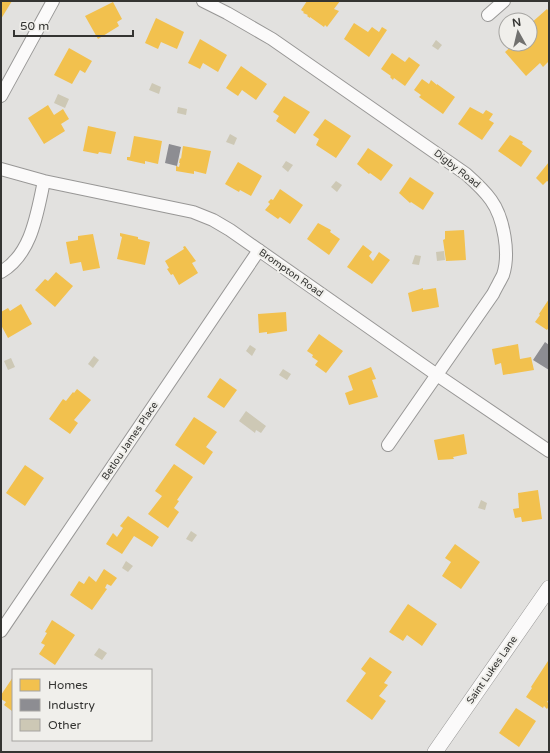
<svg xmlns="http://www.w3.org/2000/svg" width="550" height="753" font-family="'Varela Round',sans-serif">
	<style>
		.homes { fill: #f2c14e }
		.industry { fill: #8d8d92 }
		.building { fill: #cdc8b5 }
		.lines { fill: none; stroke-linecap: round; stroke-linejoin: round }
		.minor-casing { stroke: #989796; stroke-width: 14 }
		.tertiary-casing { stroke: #989796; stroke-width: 16 }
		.minor { stroke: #fbfafa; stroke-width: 12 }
		.tertiary { stroke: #fbfafa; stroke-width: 15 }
		.labels { text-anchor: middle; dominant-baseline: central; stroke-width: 4; stroke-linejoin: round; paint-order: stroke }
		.street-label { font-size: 10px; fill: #343432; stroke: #f0efeb }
	</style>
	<rect width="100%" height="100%" fill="#e2e1df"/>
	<path class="homes" d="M1 1H12L1 19Z
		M307 1H340L334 9 339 11 327 27 325 25 324 27 310 17V18L307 16 308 15 303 13 304 12 301 10Z
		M113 2 122 19 117 22 119 26 98 39 85 16Z
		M547 9 549 12V61L543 67 540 63 526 76 505 52 514 44H530V24Z
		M156 18 184 32 177 49 161 42 158 49 145 43Z
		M354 23 368 32 372 27 379 32 382 27 387 30 369 57 344 39Z
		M200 39 227 55 218 72 203 63 200 69 188 63Z
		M69 48 92 61 85 73 80 70 72 84 54 75Z
		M392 53 405 62 409 57 420 65 405 86 394 78 393 80 390 77 391 76 381 69Z
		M241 66 267 84 256 100 242 90 238 96 226 88Z
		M422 79 429 84 431 80 437 85V84L455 97 443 114 419 97 421 95 414 90Z
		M284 96 310 112 295 134 276 121 279 116 273 112Z
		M48 105 54 115 63 109 69 119 61 124 65 131 44 144 28 118Z
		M470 107 483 114 486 110 493 114 489 120 494 123 482 140 458 124Z
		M325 119 351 136 336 158 316 145 319 139 313 135Z
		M88 126 116 132 111 154 99 152 98 154 83 151Z
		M510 135 523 142 522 144 532 151 521 167 498 151Z
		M134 136 162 141 158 164 145 161V164L127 160V157H130Z
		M183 146 211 151 206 174 194 171V174L176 171V166L179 167 180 163H179L180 158 181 159Z
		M368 148 393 165 381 181 370 173 369 174 357 164Z
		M238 162 262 176 251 196 240 190 239 192 225 184Z
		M549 162V182L547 181 543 185 536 178Z
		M410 177 434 193 423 210 411 202 410 203 399 193Z
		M280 189 303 205 290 224 280 217 278 219 265 210 270 204 268 202 271 199 273 200Z
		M318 223 331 230 330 232 340 239 329 255 307 239Z
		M464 230 466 260 446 261 443 240 445 239V231Z
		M120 233 138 237V239L150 242 145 265 117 259 122 237 120 236Z
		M93 234 100 268 83 271 81 262 70 264 66 242 78 240V236Z
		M363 245 372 252 369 256 373 261 379 252 390 260 372 284 347 267Z
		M185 246 196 261 192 263 198 273 179 285 173 274 171 275 167 269 169 268 165 261 184 249 183 247Z
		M56 272 73 286 55 307 35 290 45 279 48 281Z
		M423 288V290L436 288 439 307 412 312 408 293Z
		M549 299V327L547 330 535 322 540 315 539 314Z
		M21 304 32 324 8 338 1 325V312L8 308 10 311Z
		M286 312 287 331 267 334V332L259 333 258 314Z
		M319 334 343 351 326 373 315 365 318 361 312 357 313 355 307 351Z
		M518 344 520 359 531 357 534 370 503 375 501 363 495 365 492 349Z
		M371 367 376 379 372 380 378 397 349 405 345 393 353 390 348 376Z
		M220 378 237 390 224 408 207 397Z
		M77 389 91 400 74 420 78 423 70 434 49 419 63 399 66 401 73 392 74 393Z
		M194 417 217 432 206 447 213 452 204 465 175 445Z
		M464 434 467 454 453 457 454 459 438 460 434 440Z
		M174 464 193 477 177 500 179 501 174 508 179 512 168 528 148 514 162 496 155 491Z
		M25 465 44 478 25 506 6 493Z
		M538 490 542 519 522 522 521 517 515 518 513 509 519 508 518 493Z
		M128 516 159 537 152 547 134 536 122 554 106 544 113 533 117 537 123 528 120 526Z
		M455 544 480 562 461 589 442 576 451 562 445 558Z
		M104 569 117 578 111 586 107 584 105 588 107 589 92 610 70 595 79 581 84 584 89 576 96 582Z
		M408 604 437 624 422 646 407 635 403 641 389 632Z
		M52 620 75 635 55 665 39 654 45 645 41 643 47 633 45 632Z
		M370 657 392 672 384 683 388 685 379 696 386 701 372 720 346 701 366 673 361 669Z
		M548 661 549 662V699L547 702 549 703V706L547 709 544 706 543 708 526 697 532 688 531 687Z
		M13 677V710L12 711 4 705 6 702 1 699V695Z
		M516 708 536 721 519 747 499 733Z"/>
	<path class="industry" d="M169 144 181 147 177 166 165 163Z
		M545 342 549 345V370L533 360Z"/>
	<path class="building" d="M436 40 442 45 438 50 432 46Z
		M152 83 161 87 159 94 149 90Z
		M58 94 69 99 65 108 54 103Z
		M178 107 187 109 186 115 177 113Z
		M230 134 237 138 234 145 226 142Z
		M286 161 293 165 288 172 282 167Z
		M336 181 342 185 337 192 331 187Z
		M444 251 445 260 437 261 436 252Z
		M415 255 421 256 419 265 412 264Z
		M250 345 256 349 252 356 246 351Z
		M94 356 99 360 93 368 88 364Z
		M11 358 15 367 8 370 4 361Z
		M283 369 291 374 287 380 279 375Z
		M246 411 266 426 261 433 256 430 255 433 239 421Z
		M481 500 487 503 485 510 478 508Z
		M191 531 197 535 192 542 186 539Z
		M126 561 133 566 128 572 122 568Z
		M99 648 107 653 102 660 94 655Z"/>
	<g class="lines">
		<g class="minor-casing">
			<path id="minor" d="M203 1 227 13 272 39 466 174C475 182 484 190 491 200 504 218 510 254 503 275 500 281 496 288 493 294L388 445
				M488 15 504 1
				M1 96 53 1
				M1 169 44 181 193 212 213 220 230 230 437 375 549 451
				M1 272C32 254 37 213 44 181
				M1 631 259 250"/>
		</g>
		<g class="tertiary-casing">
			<path id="tertiary" d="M435 752 549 588"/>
		</g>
		<use href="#minor" class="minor"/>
		<use href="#tertiary" class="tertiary"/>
	</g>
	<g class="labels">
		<g class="street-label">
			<text transform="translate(457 169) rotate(38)">Digby Road</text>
			<text transform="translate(291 273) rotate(35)">Brompton Road</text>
			<text transform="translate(130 441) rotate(-56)">Betlou James Place</text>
			<text transform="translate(492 670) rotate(-55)">Saint Lukes Lane</text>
		</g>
	</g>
	<rect width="550" height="753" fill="none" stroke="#343432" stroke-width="4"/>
	<rect x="12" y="669" width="140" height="72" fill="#f0efeb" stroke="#a5a4a1"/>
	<rect x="20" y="679" width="20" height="12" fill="#f2c14e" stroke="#a5a4a1"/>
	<text x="48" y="689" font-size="12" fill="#343432">Homes</text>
	<rect x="20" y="699" width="20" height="12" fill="#8d8d92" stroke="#a5a4a1"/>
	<text x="48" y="709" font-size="12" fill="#343432">Industry</text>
	<rect x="20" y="719" width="20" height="12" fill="#cdc8b5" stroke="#a5a4a1"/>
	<text x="48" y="729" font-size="12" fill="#343432">Other</text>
	<g transform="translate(518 32) rotate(352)"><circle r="19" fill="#f0efeb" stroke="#a5a4a1"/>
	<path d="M0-3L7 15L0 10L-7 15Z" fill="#71716f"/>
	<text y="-6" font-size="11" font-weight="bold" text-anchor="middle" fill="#343432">N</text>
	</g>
	<path d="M14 30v6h119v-6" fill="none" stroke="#343432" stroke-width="2"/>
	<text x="20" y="30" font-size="12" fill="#343432" stroke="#f0efeb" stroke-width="3" paint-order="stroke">50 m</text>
</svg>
